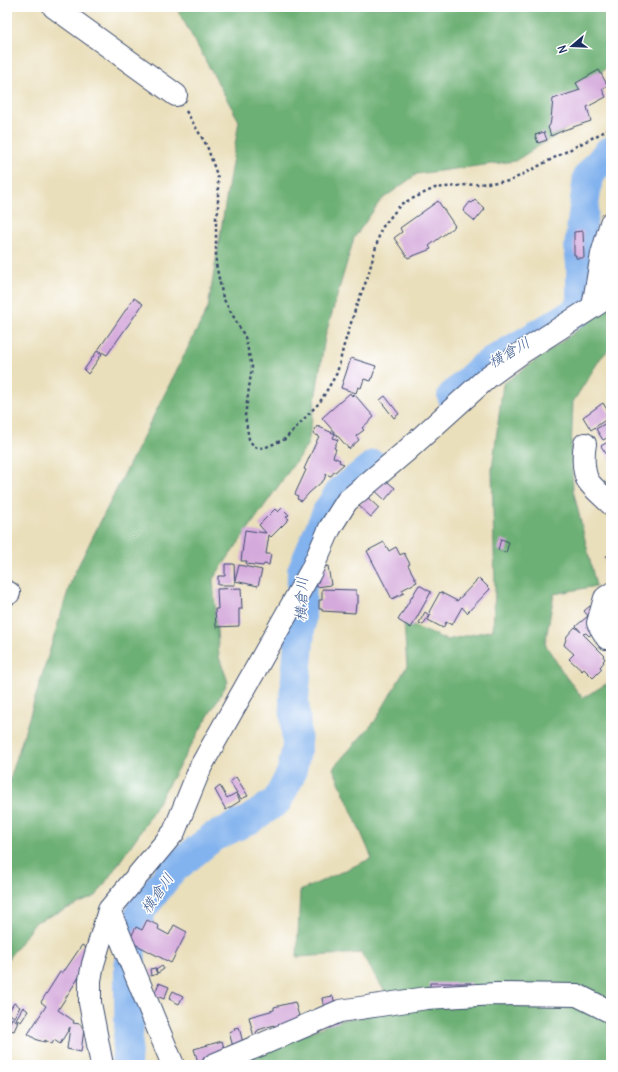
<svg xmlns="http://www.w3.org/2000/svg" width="618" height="1072" font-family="Delius,'Klee One',sans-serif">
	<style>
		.forest { fill: #6db074; stroke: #447069 }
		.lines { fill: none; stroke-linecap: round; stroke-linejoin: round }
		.river { stroke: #83b3ee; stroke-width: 30 }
		.building { fill: #d4a9db }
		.minor-casing { stroke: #3a496c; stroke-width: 24 }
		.path { stroke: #3a496c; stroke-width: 2.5; stroke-dasharray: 3 3; stroke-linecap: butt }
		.minor { stroke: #fff; stroke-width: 22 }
		.labels { text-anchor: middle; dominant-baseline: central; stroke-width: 3; stroke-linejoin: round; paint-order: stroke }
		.water-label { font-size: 15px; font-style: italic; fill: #3f5d90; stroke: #fff }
	</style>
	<rect width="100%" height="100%" fill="#fff"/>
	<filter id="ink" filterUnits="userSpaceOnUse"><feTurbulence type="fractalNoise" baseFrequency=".025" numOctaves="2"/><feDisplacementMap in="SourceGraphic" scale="8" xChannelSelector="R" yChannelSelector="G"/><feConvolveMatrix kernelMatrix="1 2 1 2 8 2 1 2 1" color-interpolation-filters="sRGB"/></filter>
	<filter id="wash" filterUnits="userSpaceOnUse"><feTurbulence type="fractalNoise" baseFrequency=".012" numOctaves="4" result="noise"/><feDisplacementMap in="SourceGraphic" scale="16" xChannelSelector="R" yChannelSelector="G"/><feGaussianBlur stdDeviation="0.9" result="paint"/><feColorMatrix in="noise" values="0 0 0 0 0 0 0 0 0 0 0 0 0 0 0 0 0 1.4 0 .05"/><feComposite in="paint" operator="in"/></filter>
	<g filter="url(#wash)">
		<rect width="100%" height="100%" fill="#eadfbb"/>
		<path class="forest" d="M176 7H611V64L570 98 569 127 515 161 417 174 381 200 354 238 325 337 308 444 213 579 219 657 228 682 143 828 96 896 36 922 7 960V784L9 783 72 578 208 308 239 121Z
			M611 306V347L600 359 573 402 571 452 573 489 596 586 554 594 545 644 566 677 583 698 611 681V1065H227L340 1020 397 1011 361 953 297 957 300 891 372 858 333 768 375 721 407 666 404 622 447 640 493 630 495 591 492 470 503 384Z"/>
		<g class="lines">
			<path class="river" d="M452 396 483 367 581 309V265L579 247 588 176 608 152 611 151
				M126 1065 129 1025V966L131 957 130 953 141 910 172 870 213 837 249 820 277 801 291 774 297 747 294 699 301 620 302 571 327 512 340 492 374 465"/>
		</g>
		<g id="blocks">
			<path class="building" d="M599 70 608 86 602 89 606 97 587 107 591 121 564 130 551 136 548 127 550 125 551 119 553 99 580 90 576 83Z
				M544 132 547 140 538 143 535 135Z
				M475 200 485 209 475 221 463 211 470 202 472 203Z
				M438 201 455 226 429 246 431 249 408 258 394 238 402 232 400 228Z
				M583 231 584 258H576V255H574V232Z
				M134 298 143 304 107 355 98 350Z
				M97 351 102 354 88 374 84 370Z
				M351 358 376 366 371 381 364 379 361 388 358 387 356 393 341 388Z
				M350 393 352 396 354 394 374 417 362 428 364 430 356 436 359 440 349 449 322 418Z
				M385 396 399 414 394 418 380 400Z
				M603 403 611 416 591 430 583 417Z
				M611 420V436L603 440 596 429Z
				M317 426 335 434 333 438 338 440 334 448 336 449 333 457 340 460 339 462 344 464 335 472H334L331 476 326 474 324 480 309 493 302 501 297 499 298 496 295 494 306 470 304 469 319 436 313 434Z
				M611 440V461L601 446Z
				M377 473 395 488 385 500 368 484Z
				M367 497 379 508 371 517 359 506Z
				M282 508 289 515 286 517 289 519 271 537 269 535 266 554H271L269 565 264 564 263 566 246 564 247 561H241L245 530 266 533 259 525 275 509 278 512Z
				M501 539 509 542 506 553 498 550Z
				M384 542 389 551 396 547 400 555 404 553 410 564 408 565 417 582 402 590 404 593 392 599 367 551Z
				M611 555V571L606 556Z
				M313 559 323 567 328 566 331 585 317 587Z
				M225 564H234L235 585H218V576H225Z
				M239 565 262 570 258 586 235 581Z
				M479 578 490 589 467 613 462 607 452 625 446 622 443 628 428 620 431 614 429 612 440 592 457 601Z
				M419 585 431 592 411 628 398 620Z
				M241 588 242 609H239V626L216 627 215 609H218L217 589Z
				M322 589 356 590V595H358V604H356L355 613 322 611V609H319V600H322Z
				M590 606 592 609 596 630 589 636 586 633 583 634 604 655 603 656 605 659 603 661 604 662 600 667 602 669 593 678 584 669 582 671 569 659 574 654 564 645 567 636 575 627 581 632 576 626 588 616 584 611Z
				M425 612 429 615 423 625 419 623Z
				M236 777 248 796 241 799 230 782Z
				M220 786 227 798 236 793 240 801 226 810 215 790Z
				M147 920 159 926 158 929 169 935 174 925 187 932 171 963 129 941 136 927 142 930Z
				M82 945 89 950 84 969 58 1010 74 1021 73 1023 80 1024 82 1028 84 1029 81 1052 67 1049 70 1027 60 1044 54 1040 52 1044 45 1040V1042L37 1040 28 1034 46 1006 41 1002 60 972 62 973 64 969 65 970Z
				M162 966 164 969 158 973 156 970Z
				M155 968 157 974 151 976 150 969Z
				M159 983 169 987 164 999 154 995Z
				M430 983H471V994L430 991Z
				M173 991 183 996 179 1004 169 999Z
				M333 996 339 1022 327 1025 322 998Z
				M295 1002 304 1034 278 1038 274 1025 258 1030V1031L256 1032 257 1036 254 1037 249 1017 274 1010V1007Z
				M14 1003 20 1007 14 1017 8 1013Z
				M23 1007 28 1011 21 1022 16 1019Z
				M12 1018 18 1022 14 1031 7 1029Z
				M239 1027 243 1043 233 1047 229 1032 235 1030 234 1028Z
				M222 1041 228 1061 215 1065H199L194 1049Z"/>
		</g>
	</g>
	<g filter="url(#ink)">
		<use href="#blocks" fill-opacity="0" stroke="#3a496c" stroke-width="1"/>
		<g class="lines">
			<g class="minor-casing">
				<path id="minor" d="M54 7 176 95
					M593 307 602 254 611 223
					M585 444C583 454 583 469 587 479 590 486 605 498 611 504
					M7 592 9 593
					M607 638 598 623 605 598 611 594
					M109 910 173 1065
					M102 1065 90 1003V980L93 964 109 910 174 832 201 766 311 571 330 528 347 501 405 452 488 377 521 353 593 307 611 295
					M213 1065 340 1011 427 998 496 994 577 995 611 1012"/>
			</g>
			<path class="path" d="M186 111 207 146 218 178V212L216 216V264L223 298 245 337 252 367 245 416 249 439 254 447 264 448 285 439 320 402 337 373 344 345 357 304 367 279 381 229 401 204 435 188 510 181 611 128"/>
			<use href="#minor" class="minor"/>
		</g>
	</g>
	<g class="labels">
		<g class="water-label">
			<text transform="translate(509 352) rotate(-30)">横倉川</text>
			<text transform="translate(301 599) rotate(-88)">横倉川</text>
			<text transform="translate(157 893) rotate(-55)">横倉川</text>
		</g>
	</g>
	<rect width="618" height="1072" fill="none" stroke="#fff" stroke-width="24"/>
	<g transform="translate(572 46) rotate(251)" stroke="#ffffff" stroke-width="3" paint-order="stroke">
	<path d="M0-3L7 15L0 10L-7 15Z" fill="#1b2f5e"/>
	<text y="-6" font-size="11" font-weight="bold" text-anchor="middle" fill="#1b2f5e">N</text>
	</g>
</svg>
